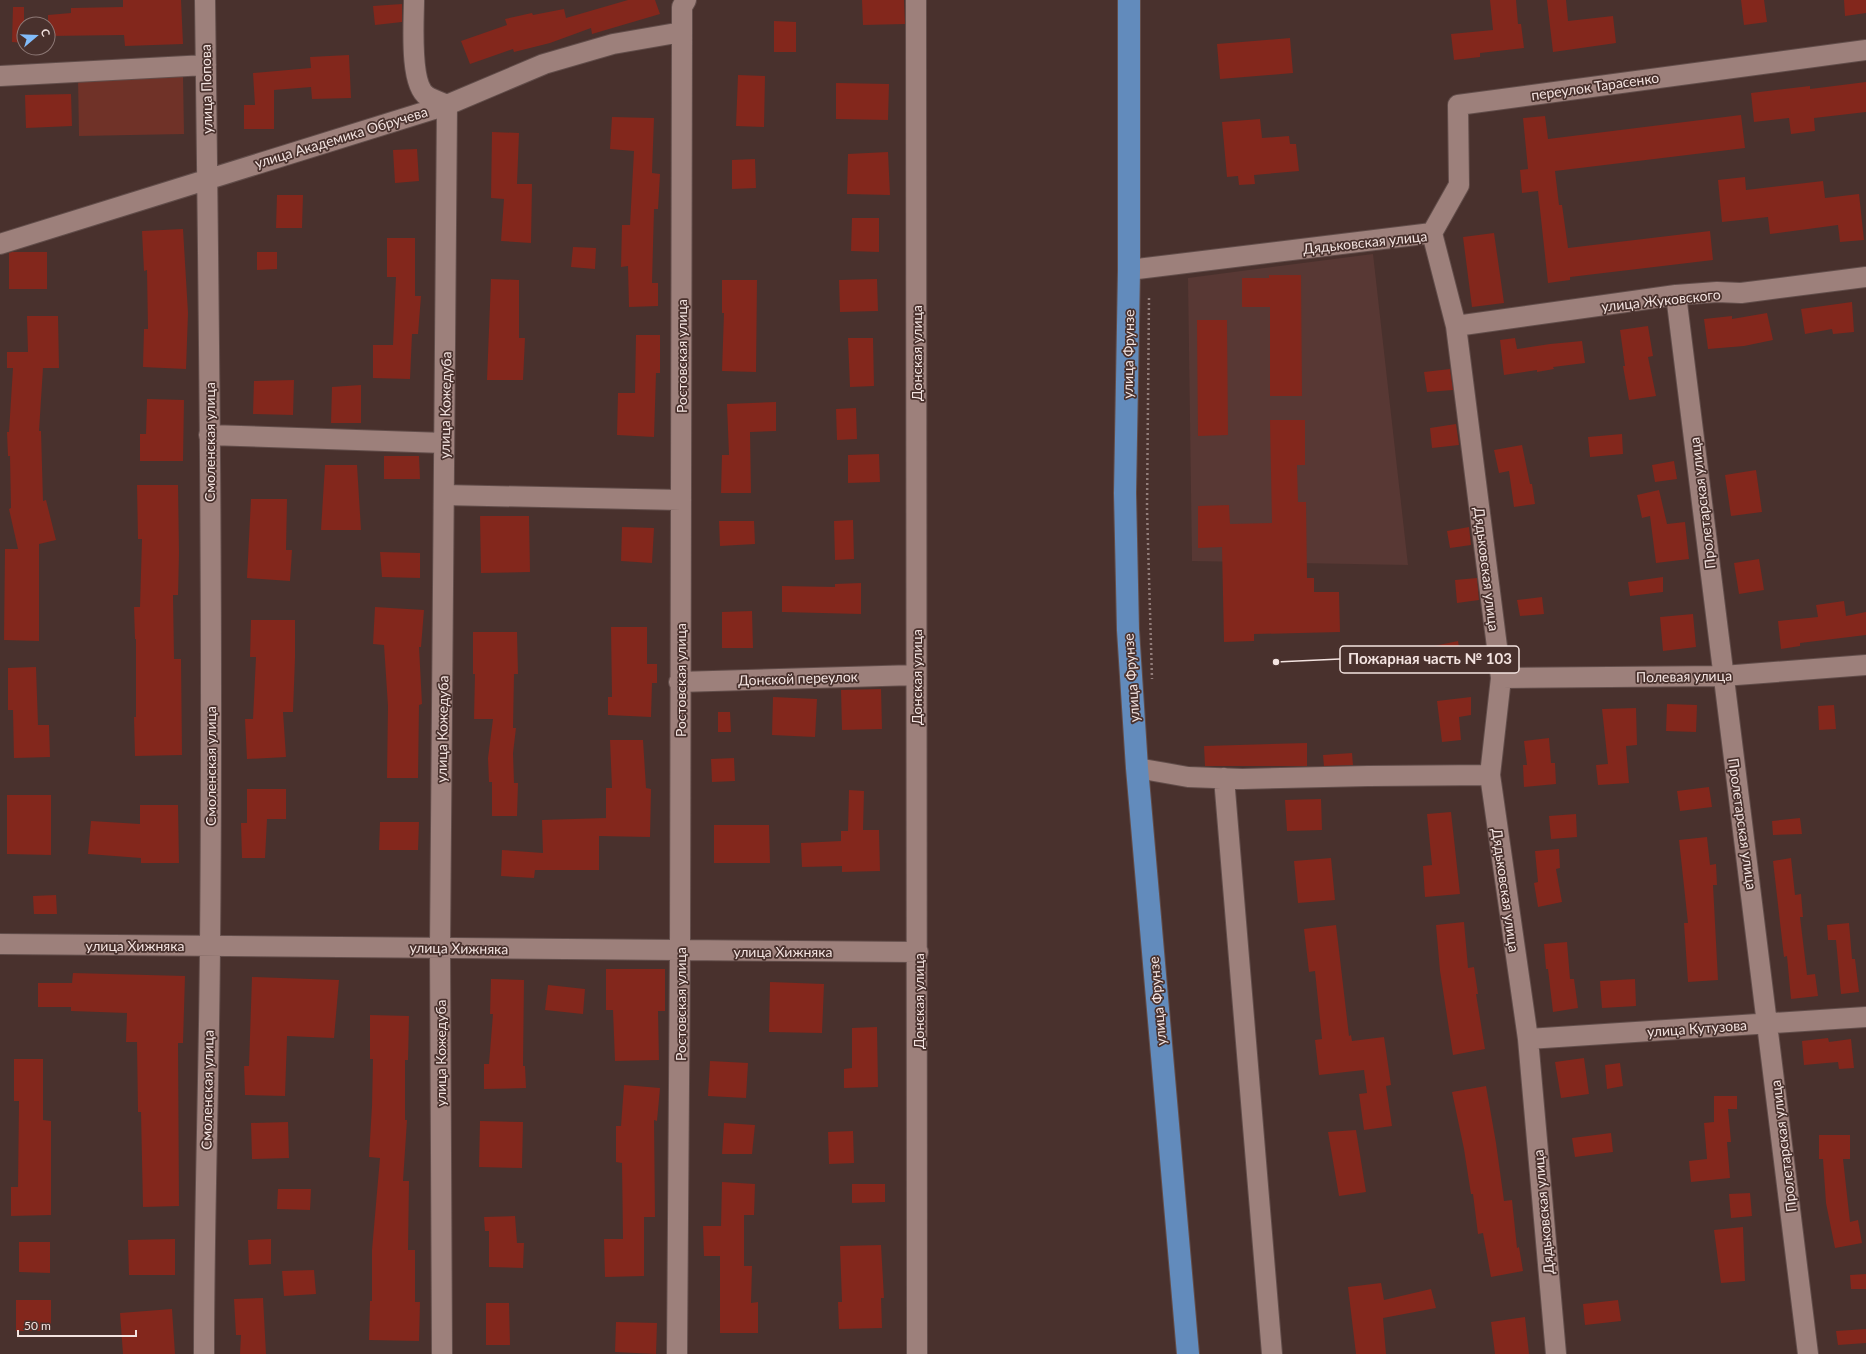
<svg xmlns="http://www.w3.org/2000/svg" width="1866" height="1354" font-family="Lato,sans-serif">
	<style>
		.built { fill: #583834 }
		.green { fill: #703228 }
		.building { fill: #83271c }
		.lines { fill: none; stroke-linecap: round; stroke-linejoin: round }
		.minor-casing { stroke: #624d4a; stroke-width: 22 }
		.major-casing { stroke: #624d4a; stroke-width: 24 }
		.path { stroke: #927d7a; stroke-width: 2.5; stroke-dasharray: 2 3; stroke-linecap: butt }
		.minor { stroke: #9d807b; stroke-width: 20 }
		.major { stroke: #628bbc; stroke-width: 22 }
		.labels { text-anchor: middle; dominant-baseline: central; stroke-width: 3.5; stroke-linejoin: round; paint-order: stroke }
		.street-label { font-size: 14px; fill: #f3e3e0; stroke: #49312d }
		.leader { fill: none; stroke: #f3e3e0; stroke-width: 1.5 }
		.callout-dot { fill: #f3e3e0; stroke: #49312d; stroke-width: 1.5 }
		.callout { fill: #49312d; stroke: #f3e3e0; stroke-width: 1.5 }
		.callout-label { font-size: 15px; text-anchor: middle; font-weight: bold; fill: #f3e3e0 }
	</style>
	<rect width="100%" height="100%" fill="#49312d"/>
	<path class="built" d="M1373 254 1408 565 1192 561 1188 278Z"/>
	<path class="green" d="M183 76 184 134 79 136 78 77Z"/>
	<path class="building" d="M123 0H181L183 44 125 46 124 35 48 36V15L71 13V8L123 7Z
		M628 0H655L660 14 592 34 591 28 550 43 514 52 513 49 470 64 461 41 507 25 505 19 532 13 533 15 564 9 566 18Z
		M862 0H904L905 24 863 25Z
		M1490 0H1516L1518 24H1521L1524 48 1480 53V57L1454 60 1451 34 1493 30Z
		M1547 0H1566L1568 21 1613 16 1616 43 1553 52Z
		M1741 0H1764L1767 22 1744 25Z
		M1844 0H1866V13L1845 16Z
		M402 4V22L375 25 373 6Z
		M13 7H24V43L12 42Z
		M774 21 796 22V52H774Z
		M1290 38 1293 73 1220 79 1217 44Z
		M349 55 351 98 312 99 311 87 274 90V129H244V105H255L253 73 311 68 310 57Z
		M738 75 765 76 764 127 736 126Z
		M1866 82V112L1814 118 1815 131 1791 134 1789 118 1754 122 1751 93 1810 86V89Z
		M836 83 889 84 888 120 836 119Z
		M71 94 72 126 26 128 25 95Z
		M1741 115 1745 148 1555 171 1559 205H1562L1568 248 1710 231 1713 260 1570 277V280L1548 283 1538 191 1522 193 1520 170 1528 169 1523 118 1545 116 1548 139Z
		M612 117 654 118 652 173 660 174 658 209H654L652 283H658V306L629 307 628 266 621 267 622 225H630L634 151 610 149Z
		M1260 119 1262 138 1289 136 1290 144H1296L1299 171 1254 175 1255 184 1239 185 1238 176 1227 177 1222 122Z
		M492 132 519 133 517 184H532L531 243 501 241 504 199 491 198Z
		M417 149 419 181 395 183 393 150Z
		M888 152 890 195 847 194 848 154Z
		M755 159 756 188 732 189V160Z
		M1745 177 1746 190 1823 181 1825 198 1859 194 1864 240 1840 242 1838 225 1770 234 1768 217 1722 222 1718 180Z
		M277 195H303L302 228H276Z
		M852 218H879V252L851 251Z
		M183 229 188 313 186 369 143 367 144 329H148L147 270 144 271 142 231Z
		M1494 233 1504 303 1472 307 1463 237Z
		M387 238H415V296H421L418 334H412L410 379 373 378V345H393L396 277H387Z
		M573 247 596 248 595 269 571 267Z
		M12 252H47V289H9V253Z
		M257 252H277V269L257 270Z
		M1269 275H1301L1302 396H1270V307H1242V278H1269Z
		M491 279 519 280V338H525L523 380H487Z
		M877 279 878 311 840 312 839 280Z
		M722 280H757L756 372 722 371 724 313H722Z
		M1852 302 1854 332 1833 334 1832 329 1805 334 1801 309Z
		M1767 313 1773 340 1744 346 1708 349 1704 319 1732 316V319Z
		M27 316H58L59 368H43L39 431H41L43 501 46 500 56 540 39 544V641L4 640 5 549H18L9 509 11 508 10 456H8L7 432H9L13 368H7V352H28Z
		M1197 320H1227L1228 435 1198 436Z
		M1648 326 1653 356 1648 357 1656 396 1629 400 1623 366H1625L1620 330Z
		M636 335H660V373H656L654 437 617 435 618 393H635Z
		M848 338H873L874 386 850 387Z
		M1515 338 1517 349 1550 344 1582 341 1585 363 1553 367 1554 369 1537 372V370L1504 375 1500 340Z
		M1450 369 1453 390 1427 392 1424 372Z
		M294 380 293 415 253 414 254 381Z
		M361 385V423H331L332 387Z
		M147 399 184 400 183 461H140V434H146Z
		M776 402V431L750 432 751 493H721L722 455H729L727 404Z
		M856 408 857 439 837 440 836 409Z
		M1270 420H1305V465H1297L1298 502H1306L1307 578H1314V592H1339L1340 632 1254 634V641L1224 642 1222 547 1198 548V506L1229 505 1230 524 1272 523Z
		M1456 424 1459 445 1432 448 1430 428Z
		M1622 434 1623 454 1590 457 1588 437Z
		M1522 445 1530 484H1532L1535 504 1514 507 1509 471 1499 473 1494 450Z
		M879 454 880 482 848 483V455Z
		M384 456H419L420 479H384Z
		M1674 461 1677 479 1655 482 1652 465Z
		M325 465H357L361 530H321Z
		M1756 470 1762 512 1731 516 1725 475Z
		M137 485H178L179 553 178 595H173L174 659H181L182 755 135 756 134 717H136V639H135L134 607H140L142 539H138Z
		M1659 490 1667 524 1685 522 1689 559 1656 563 1650 516 1642 518 1637 495Z
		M251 499H287L286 550H292L290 581 247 578Z
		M480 516H529L530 572 481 573Z
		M853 520 854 559 835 560 834 521Z
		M719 521H754L755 544 720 546Z
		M622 527 654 528 652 563 621 561Z
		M1469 527 1471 545 1450 548 1447 531Z
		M380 552 420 553V578L382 577Z
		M1759 559 1764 590 1739 594 1734 563Z
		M1663 577V592L1630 596 1628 582Z
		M1477 578 1479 600 1457 603 1455 580Z
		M861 583V614L782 612V586L835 587V584Z
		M1542 597 1544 614 1520 616 1517 600Z
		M1844 601 1846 616 1866 612V635L1800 643V646L1781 649 1778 621 1818 617 1816 605Z
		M375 607 424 610 421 647H419L422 704 419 705 418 778H387L388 706 384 645 373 644Z
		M752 611 753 648H722V612Z
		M1693 614 1696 647 1663 651 1660 617Z
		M251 620H295V658L293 712H283L286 757 247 759 245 719H253L256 657H250Z
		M611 627H647V664H657V683H652L651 717 608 715V697H612Z
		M473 632H517L518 674H514L513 728H516L513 753 514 783H518L517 816H492V782H489L488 758 493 719H474L475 674H473Z
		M1458 641 1462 663 1438 668 1434 646Z
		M36 667 38 725H49L50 757 14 758 13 710H8V668Z
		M881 689 882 729 842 730 841 690Z
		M773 697 817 699 815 737 772 735Z
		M1471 697V715L1459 717 1461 740 1442 742 1437 701Z
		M1667 704 1697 705 1696 732 1666 731Z
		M1834 705 1836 729 1819 730 1818 706Z
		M1636 708 1637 745 1626 746 1629 783 1598 785 1596 765 1608 764 1602 709Z
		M718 712H730L731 732H718Z
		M1549 738 1551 763H1555L1556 784 1524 787 1523 765H1527L1524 741Z
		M610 740H643L646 788 651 789 650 837 599 836V870H535L534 878 501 876 502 850 543 853 542 820 606 818V788H612Z
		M1307 743V766H1205L1204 746Z
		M1352 753 1353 765 1324 766 1323 755Z
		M734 758 735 781 712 782 711 759Z
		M1709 787 1712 807 1680 811 1677 791Z
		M247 789H286V819H267L265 858H242L241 823H247Z
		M849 790 864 791 863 830H879L880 871 842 872V866L802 867 801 843 841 841V831H848Z
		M7 795H51V855L7 854Z
		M1321 799 1322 830 1287 831 1285 800Z
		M140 805H178L179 863H141V858L88 854 91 821 140 824Z
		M1451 812 1460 894 1425 897 1423 866 1432 865 1427 814Z
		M1576 814 1577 837 1551 839 1549 816Z
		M1800 818 1802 834 1773 835 1772 821Z
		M380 822H419L418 850H379Z
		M714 825H769L770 863H714Z
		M1707 837 1710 865 1716 864 1717 885H1713L1718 980 1688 982 1684 923H1688L1679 840Z
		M1559 849 1560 868 1556 869 1562 902 1538 907 1534 883 1538 882 1535 851Z
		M1331 858 1335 900 1298 903 1294 861Z
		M1791 858 1795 895 1801 894 1803 917H1800L1807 975 1815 974 1818 996 1791 999 1787 956 1784 957 1773 861Z
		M56 895 57 914H34L33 896Z
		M1464 922 1468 968 1474 967 1478 994H1476L1485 1049 1453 1055 1440 971 1436 925Z
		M1849 923 1852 959H1855L1859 992 1841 994 1836 940H1828L1827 925Z
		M1336 925 1349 1036 1351 1035 1352 1041 1384 1037 1391 1085 1386 1086 1392 1126 1364 1130 1359 1094 1367 1093 1364 1070 1319 1075 1315 1040 1322 1039 1315 971 1309 972 1304 929Z
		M1567 942 1570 979H1574L1578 1008 1553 1012 1548 969H1546L1544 944Z
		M606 969H665V1011H658L659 1060 615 1061 613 1010H606Z
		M73 973 185 976 183 1043H178L179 1206 143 1207 141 1112H138L137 1042H126L127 1013 71 1011V1007H38V983H72Z
		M252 977 339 980 334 1038 287 1036 285 1096 245 1095 244 1066H249Z
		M491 979 524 980 523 1066H525L526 1088 484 1089V1064H489L493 1014H490Z
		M1635 979 1636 1006 1602 1008 1600 981Z
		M770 982 824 984 822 1033 769 1032Z
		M548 985 585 989 583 1014 545 1010Z
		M370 1015 409 1016 408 1060H405V1120H407L403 1181H409L408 1250H415V1302H420L419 1341 369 1340 370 1301H372V1250L380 1158 369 1157 372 1106 373 1059H370Z
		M877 1027 878 1087 844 1088V1069L852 1068V1028Z
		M1828 1038 1829 1042 1851 1039 1854 1068 1839 1069 1838 1062 1804 1065 1802 1041Z
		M1584 1058 1589 1094 1561 1098 1555 1062Z
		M14 1059H43V1120L51 1121V1215L11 1216V1187H18L19 1101H14Z
		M710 1061 748 1063 746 1098 708 1096Z
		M1620 1063 1623 1086 1607 1089 1605 1065Z
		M624 1085 660 1088 657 1121 654 1120 655 1217H644V1276L605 1277 604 1239H623L622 1163 616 1162V1126H621Z
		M1486 1086 1496 1143 1504 1201 1512 1200 1517 1248 1519 1247 1523 1271 1491 1277 1483 1233 1478 1234 1473 1194H1471L1464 1149 1452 1092Z
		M1714 1096H1737V1109H1728L1731 1142H1727L1730 1178 1691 1182 1689 1161 1707 1159 1704 1123 1714 1122Z
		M480 1121 523 1122 522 1168 479 1167Z
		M288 1122 289 1158 252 1159 251 1123Z
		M724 1123 755 1125 752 1154H722Z
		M1356 1130 1366 1192 1339 1196 1328 1132Z
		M853 1131 854 1163 829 1164 828 1132Z
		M1611 1133 1613 1152 1575 1157 1572 1138Z
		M1819 1135H1850V1159H1843L1850 1222 1858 1220 1862 1243 1835 1248 1826 1203 1823 1159H1819Z
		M722 1182 755 1184 754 1215H744V1266H752L751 1303 758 1302V1333H720V1256H704L703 1226H721Z
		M852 1184H885V1202L852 1203Z
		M278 1189H311L310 1210 277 1209Z
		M1750 1193 1752 1216 1731 1218 1729 1194Z
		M515 1216 517 1243H524L523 1268 489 1267V1231H485L484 1217Z
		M1743 1227 1745 1281 1721 1283 1714 1230Z
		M175 1239V1275H129L128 1240Z
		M271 1239V1264L249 1265 248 1240Z
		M19 1242H50V1273L19 1272Z
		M881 1245 884 1298H881L882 1328 839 1329 838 1302H842L840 1246Z
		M314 1270 316 1294 284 1296 282 1271Z
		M1866 1274V1289H1851L1850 1275Z
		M1381 1283 1384 1300 1431 1289 1436 1308 1383 1318 1386 1354H1356L1348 1287Z
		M263 1298 266 1354H240L241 1335H236L234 1299Z
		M16 1300H51V1331H16Z
		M1618 1300 1621 1321 1585 1325 1583 1304Z
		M486 1303H509L510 1345H486Z
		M172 1309 175 1354H123L120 1313Z
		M1525 1317 1529 1354H1495L1491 1322Z
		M616 1322 657 1323 656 1354 615 1352Z
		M1866 1329V1343L1838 1345 1836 1331Z"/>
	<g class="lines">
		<g class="minor-casing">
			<path id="minor" d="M414 0C414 21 409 84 427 96 433 100 441 102 447 105L440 948 442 1354
				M916 0 917 1354
				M0 76 206 65
				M1432 233 1459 185 1458 105 1866 50
				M0 244 447 105 544 64 613 44 682 32
				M1129 270 1432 233 1456 326 1501 678 1490 775 1528 1039 1556 1354
				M1676 295C1719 648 1766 1001 1808 1354
				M1456 326 1676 295 1717 292 1741 293 1866 277
				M209 435 444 443
				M444 495 681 500
				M1501 678 1723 676 1866 665
				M679 682 916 675
				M1137 768 1188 777 1242 779 1368 776 1490 775
				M1224 778 1272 1354
				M0 944 918 952
				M1528 1039 1866 1017
				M204 1354C204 1218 209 1082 210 946 213 631 209 315 205 0
				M677 1354 680 950 682 32V7L686 0"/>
		</g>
		<g class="major-casing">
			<path id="major" d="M1129 0V270L1125 493 1128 630 1137 768 1188 1354"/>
		</g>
		<path class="path" d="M1149 298 1147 509 1152 679"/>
		<use href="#minor" class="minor"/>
		<use href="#major" class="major"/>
	</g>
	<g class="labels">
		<g class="street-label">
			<text transform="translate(1595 86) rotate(-8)">переулок Тарасенко</text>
			<text transform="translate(206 89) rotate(-91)">улица Попова</text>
			<text transform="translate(341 137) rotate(-17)">улица Академика Обручева</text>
			<text transform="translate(1365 242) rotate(-6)">Дядьковская улица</text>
			<text transform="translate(1661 300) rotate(-6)">улица Жуковского</text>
			<text transform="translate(916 353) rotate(-90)">Донская улица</text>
			<text transform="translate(1128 354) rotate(-89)">улица Фрунзе</text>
			<text transform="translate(681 356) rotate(-90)">Ростовская улица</text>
			<text transform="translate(445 405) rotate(-89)">улица Кожедуба</text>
			<text transform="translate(209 442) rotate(-90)">Смоленская улица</text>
			<text transform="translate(1702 503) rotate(-97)">Пролетарская улица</text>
			<text transform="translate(1487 569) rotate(83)">Дядьковская улица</text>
			<text transform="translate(1684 676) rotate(-1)">Полевая улица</text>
			<text transform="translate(916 677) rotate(-90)">Донская улица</text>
			<text transform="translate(798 678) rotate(-2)">Донской переулок</text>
			<text transform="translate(1131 678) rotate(-94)">улица Фрунзе</text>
			<text transform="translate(680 680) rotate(-90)">Ростовская улица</text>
			<text transform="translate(442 729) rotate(-89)">улица Кожедуба</text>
			<text transform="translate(210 766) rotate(-90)">Смоленская улица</text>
			<text transform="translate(1743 824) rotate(82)">Пролетарская улица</text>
			<text transform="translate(1506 890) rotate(82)">Дядьковская улица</text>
			<text x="135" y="945">улица Хижняка</text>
			<text transform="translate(459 948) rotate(1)">улица Хижняка</text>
			<text x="783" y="951">улица Хижняка</text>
			<text transform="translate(918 1001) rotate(-90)">Донская улица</text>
			<text transform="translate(1157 1001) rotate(-95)">улица Фрунзе</text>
			<text transform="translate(680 1004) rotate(-90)">Ростовская улица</text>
			<text transform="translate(1697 1028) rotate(-4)">улица Кутузова</text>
			<text transform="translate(440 1053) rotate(-90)">улица Кожедуба</text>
			<text transform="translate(207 1090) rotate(-89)">Смоленская улица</text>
			<text transform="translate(1783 1146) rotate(-97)">Пролетарская улица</text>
			<text transform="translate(1543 1212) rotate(-95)">Дядьковская улица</text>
		</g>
	</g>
	<path class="leader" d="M1276 662L1340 659"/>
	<circle class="callout-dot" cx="1276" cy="662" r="4"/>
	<rect class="callout" x="1340" y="646" width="179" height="27" rx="4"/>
	<g class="callout-label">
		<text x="1430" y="664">Пожарная часть № 103</text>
	</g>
	<g transform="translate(36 36) rotate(71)"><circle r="19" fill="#49312d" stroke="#8d7875"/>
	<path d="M0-3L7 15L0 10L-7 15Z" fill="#82bcfa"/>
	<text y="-6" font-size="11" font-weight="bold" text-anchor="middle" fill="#f3e3e0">С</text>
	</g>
	<path d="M18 1330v6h118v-6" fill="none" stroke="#f3e3e0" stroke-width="2"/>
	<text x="24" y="1330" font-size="12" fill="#f3e3e0" stroke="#49312d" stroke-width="3" paint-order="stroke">50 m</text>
</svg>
